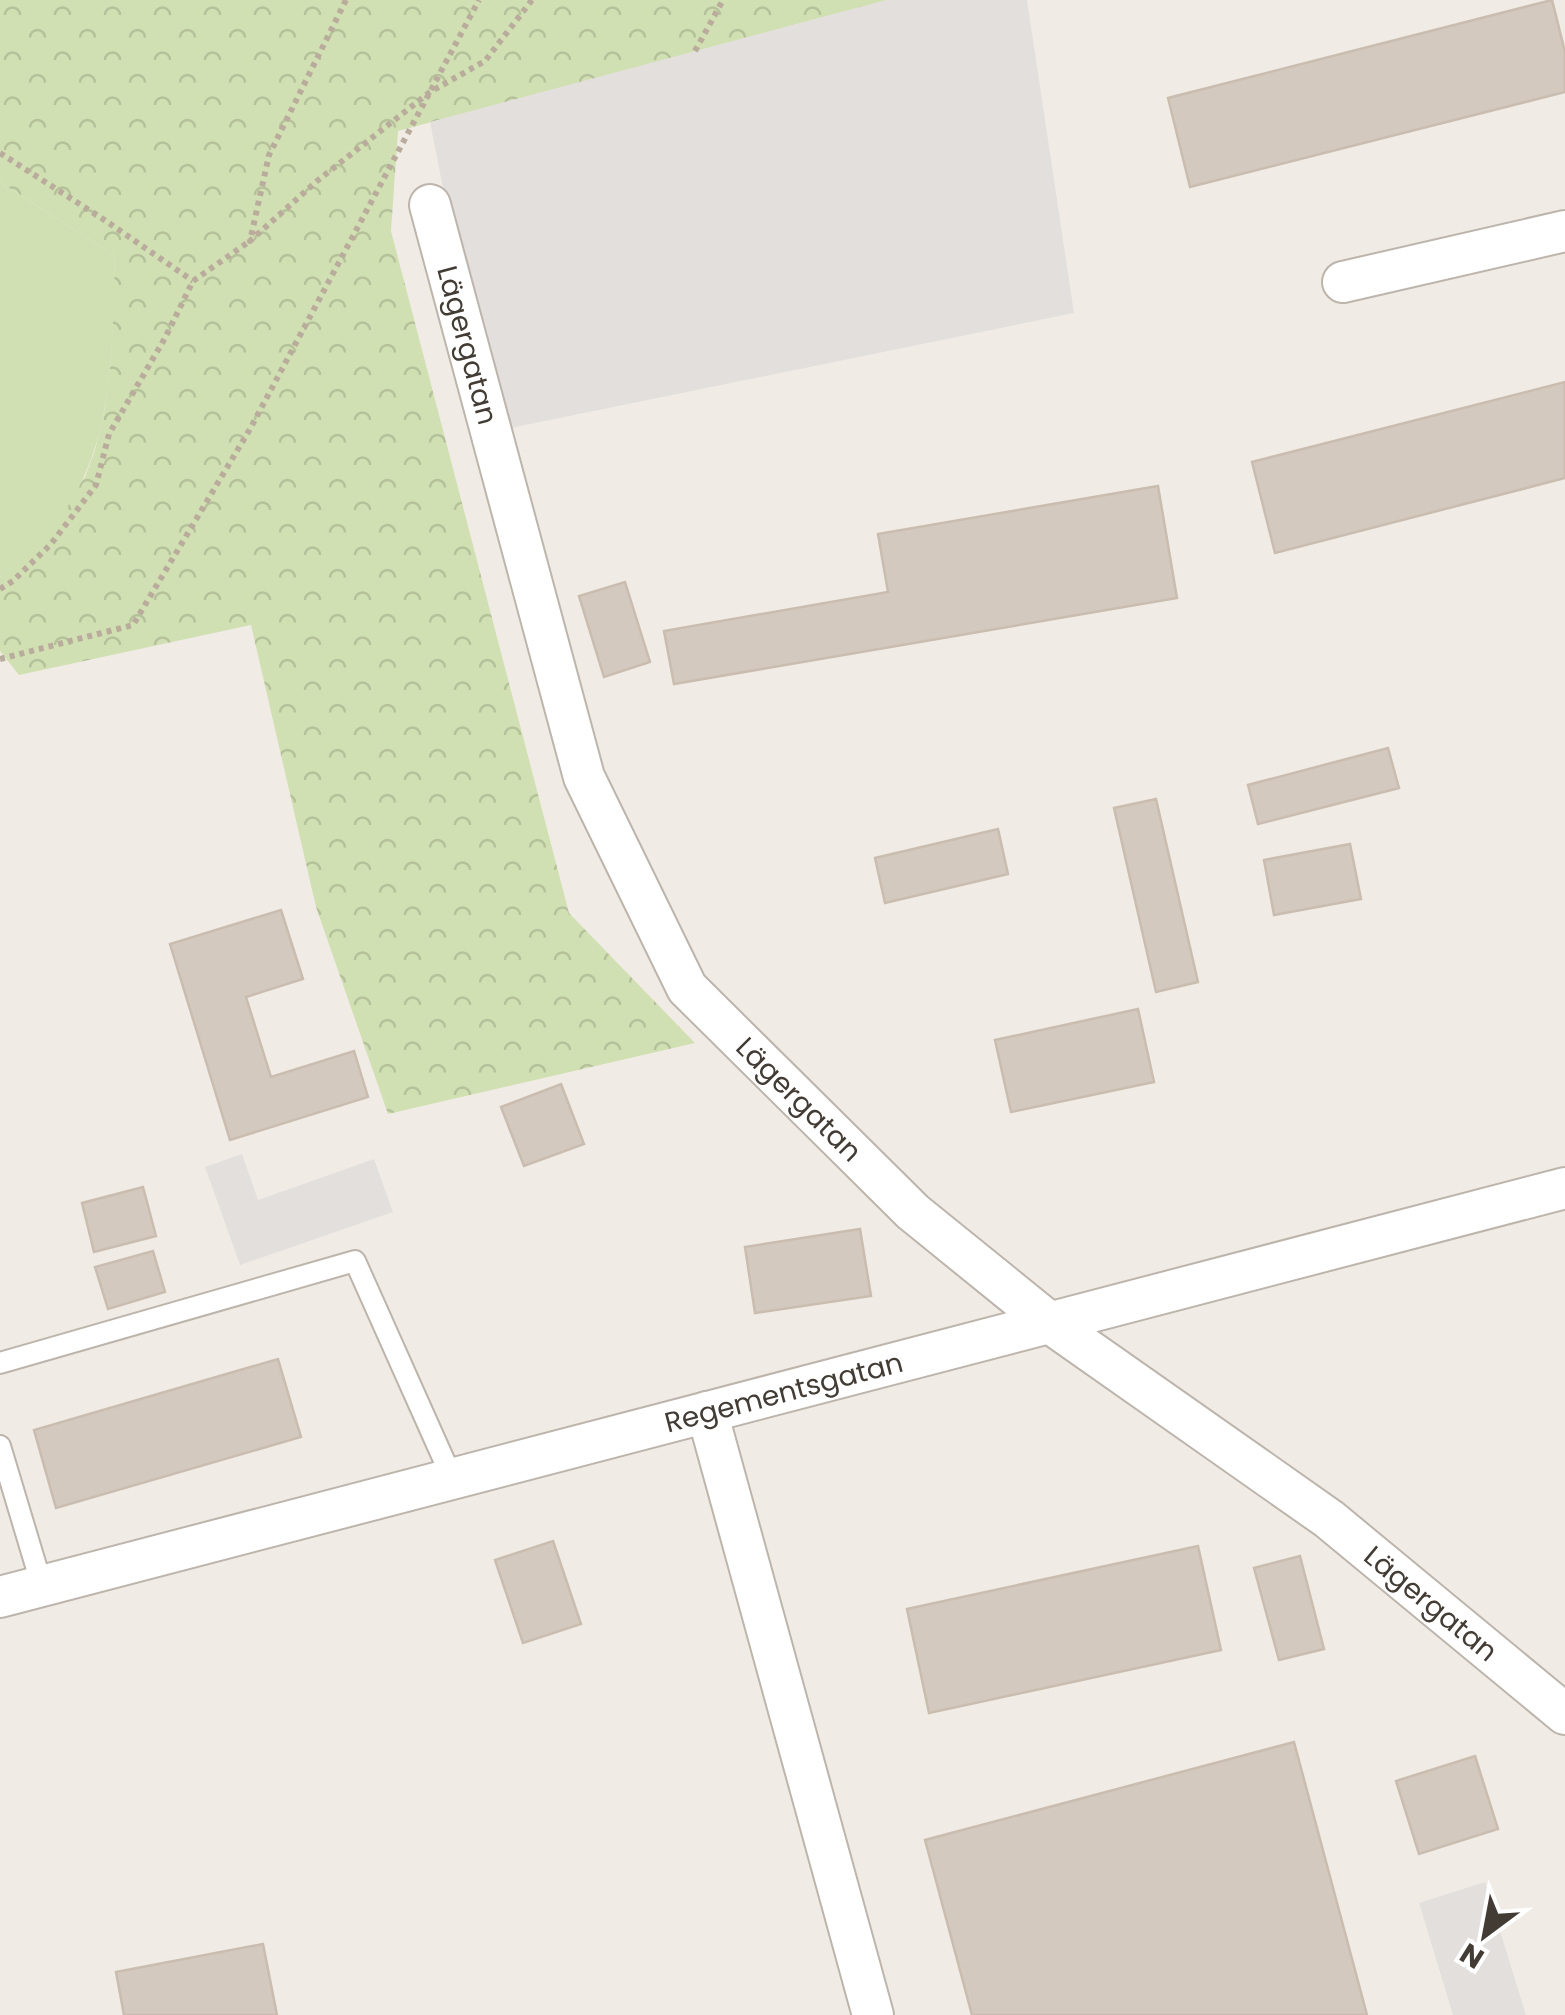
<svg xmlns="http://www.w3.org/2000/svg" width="1565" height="2015" font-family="Poppins,sans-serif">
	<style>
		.forest { fill: url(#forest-crowns) }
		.park { fill: #d1e0b2 }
		.parking { fill: #e2dfdd }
		.building { fill: #d3c9bf; stroke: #cabdb0; stroke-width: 2.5 }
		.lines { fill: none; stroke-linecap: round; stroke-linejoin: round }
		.lane-casing { stroke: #bdb5ac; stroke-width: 24 }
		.street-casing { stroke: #bdb5ac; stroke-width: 44 }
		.path { stroke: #baac9c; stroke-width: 6; stroke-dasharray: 5 5; stroke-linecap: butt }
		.lane { stroke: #fff; stroke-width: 20 }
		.street { stroke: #fff; stroke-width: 40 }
		.labels { text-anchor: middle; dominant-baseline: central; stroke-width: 8; stroke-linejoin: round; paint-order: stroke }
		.street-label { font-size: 28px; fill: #423c35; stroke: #fff }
	</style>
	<defs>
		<pattern id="forest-crowns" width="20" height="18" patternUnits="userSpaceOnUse" patternTransform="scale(2.5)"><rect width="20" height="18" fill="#d1e0b2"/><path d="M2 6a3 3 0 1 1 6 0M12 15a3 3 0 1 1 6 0" fill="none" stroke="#b5c19a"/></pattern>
	</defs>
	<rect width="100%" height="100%" fill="#f0ece5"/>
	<path class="forest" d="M0 0H887L398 131 391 231 569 913 695 1043 388 1114 316 907 251 625 19 675 0 651V577L30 550 85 477 95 450 105 408 111 360 115 256 0 182Z"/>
	<path class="park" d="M0 182 115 256C112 348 116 447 56 523 40 544 19 560 0 577Z"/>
	<path class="parking" d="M887 0H1027L1074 313 491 432 430 122Z
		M242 1154 258 1200 374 1159 393 1212 240 1265 205 1167Z
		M1485 1882 1526 2015H1453L1419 1903Z"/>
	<path class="building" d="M1552 0 1565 52V92L1190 187 1168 98Z
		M1565 382V478L1275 553 1252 462Z
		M1158 486 1177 598 674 684 664 631 888 592 878 534Z
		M625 582 650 662 604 677 579 596Z
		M1388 748 1399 788 1258 824 1248 785Z
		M1156 799 1198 982 1156 992 1114 808Z
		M998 829 1008 874 885 903 875 858Z
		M1350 844 1361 899 1274 915 1264 860Z
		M281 910 303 979 246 997 271 1077 354 1051 368 1097 230 1140 170 944Z
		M1138 1009 1154 1082 1011 1112 995 1040Z
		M561 1084 584 1144 524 1166 501 1107Z
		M143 1187 156 1236 94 1252 82 1203Z
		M860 1229 871 1296 755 1313 745 1247Z
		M153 1251 165 1292 108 1309 95 1267Z
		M278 1359 301 1437 56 1508 34 1430Z
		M553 1541 581 1624 523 1643 495 1560Z
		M1198 1546 1221 1650 929 1713 907 1609Z
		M1300 1556 1324 1649 1279 1660 1254 1568Z
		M1294 1742 1367 2015H972L925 1840Z
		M1475 1756 1498 1829 1419 1854 1396 1781Z
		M263 1944 277 2015H124L116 1972Z"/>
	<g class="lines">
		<g class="lane-casing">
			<path id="lane" d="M0 1363 355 1261 452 1478
				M0 1446 42 1586"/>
		</g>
		<g class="street-casing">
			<g id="street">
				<path id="s1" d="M430 205 584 777 687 988 913 1212 1050 1323 1329 1519 1565 1714"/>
				<path d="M1343 282 1565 231"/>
				<path d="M707 1412 873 2015"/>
				<path id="s2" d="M0 1597 1565 1188"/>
			</g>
		</g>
		<path class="path" d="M346 0 269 155 250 241 317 181 430 92 485 61 532 0
			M695 51 723 0
			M0 153 106 221 193 281
			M0 589 13 581 51 544 96 485 109 434 165 338 193 281 250 241
			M0 659 133 625 250 429 479 0"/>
		<use href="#lane" class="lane"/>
		<use href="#street" class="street"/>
	</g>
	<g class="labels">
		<g class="street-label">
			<text stroke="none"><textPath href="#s1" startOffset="145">Lägergatan</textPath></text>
			<text stroke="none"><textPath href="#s1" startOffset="985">Lägergatan</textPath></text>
			<text stroke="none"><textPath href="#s2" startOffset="810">Regementsgatan</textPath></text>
			<text stroke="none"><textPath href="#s1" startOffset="1795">Lägergatan</textPath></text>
		</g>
	</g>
	<g transform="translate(1485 1935) rotate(212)" stroke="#ffffff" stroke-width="8" paint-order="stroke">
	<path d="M0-8L18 38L0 25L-18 38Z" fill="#423c35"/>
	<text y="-15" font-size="28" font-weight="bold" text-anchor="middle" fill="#423c35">N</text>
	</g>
</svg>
